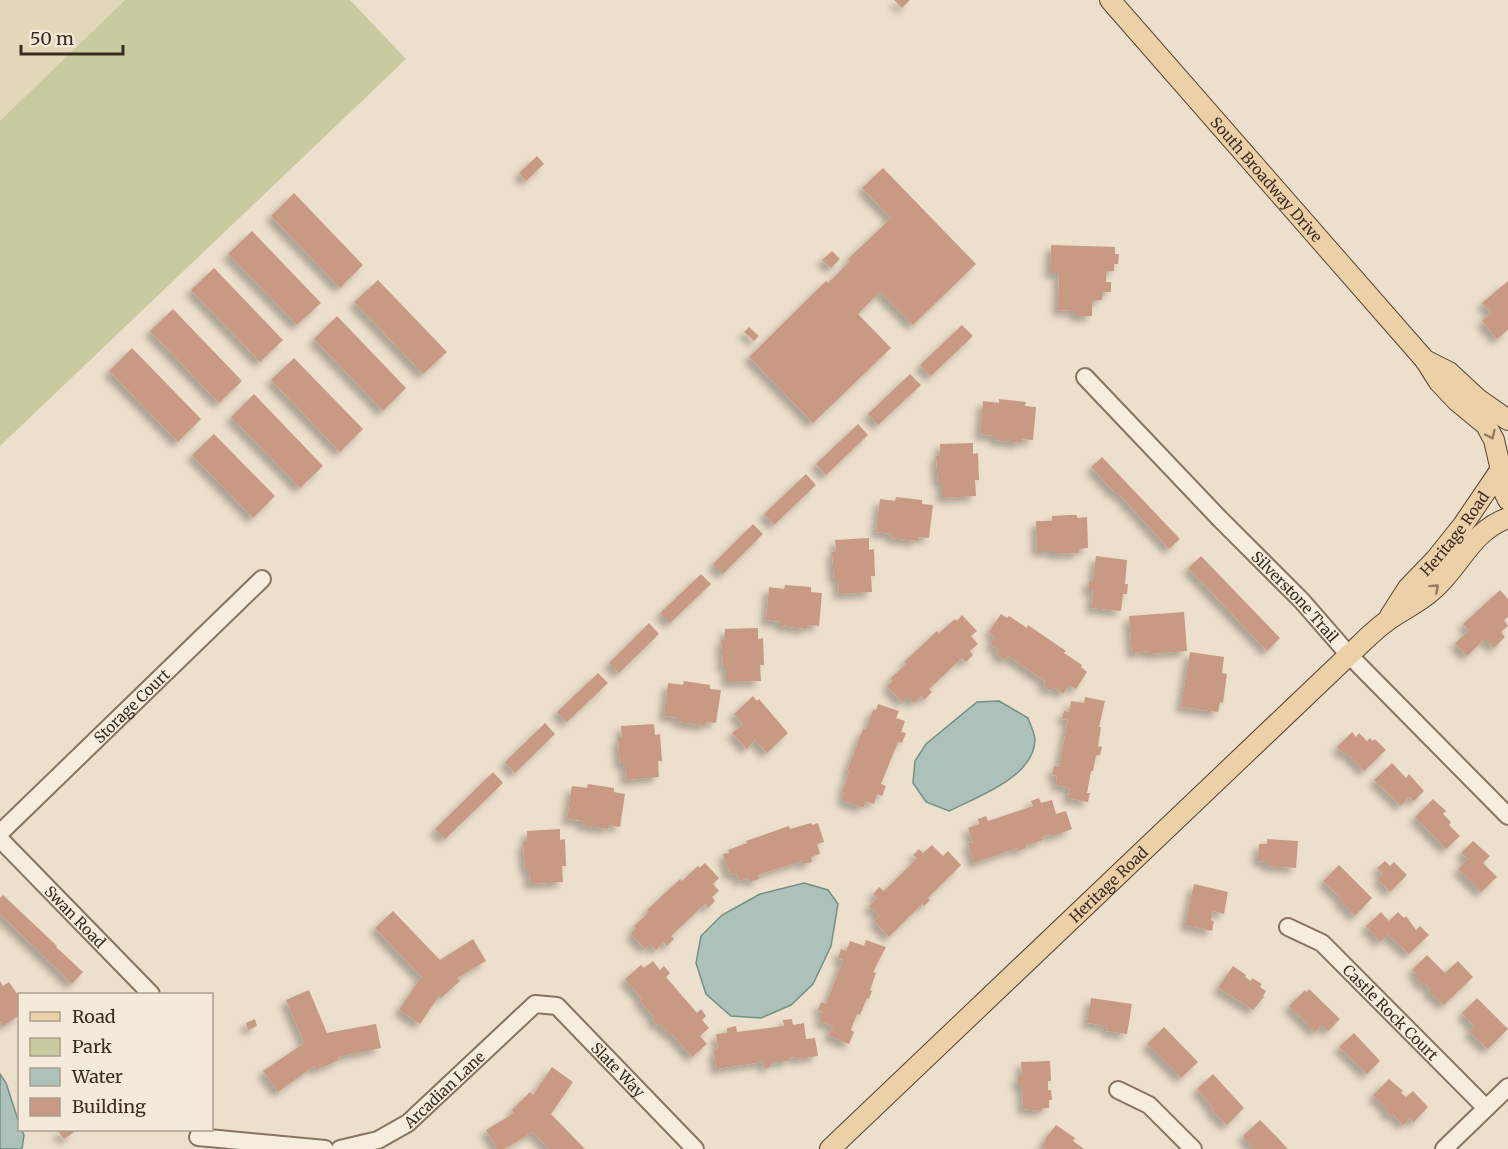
<svg xmlns="http://www.w3.org/2000/svg" width="1508" height="1149" font-family="Merriweather,serif">
	<style>
		.farmland { fill: #e1d7b9 }
		.green { fill: #c9ca9f }
		.water { fill: #abc1b9; stroke: #729085; stroke-width: 1.5 }
		.building { fill: #c89a84; filter: url(#shadow) }
		.lines { fill: none; stroke-linecap: round; stroke-linejoin: round }
		.minor-casing { stroke: #887260; stroke-width: 20 }
		.major-casing { stroke: #574133; stroke-width: 22 }
		.minor { stroke: #f7edde; stroke-width: 16 }
		.major { stroke: #ecd0a7; stroke-width: 20 }
		.oneway { stroke: #937e64 }
		.labels { text-anchor: middle; dominant-baseline: central; stroke-width: 6; stroke-linejoin: round; paint-order: stroke }
		.street-label { font-size: 15px; fill: #3a2c22; stroke: #f4eada }
	</style>
	<defs>
		<filter id="shadow"><feDropShadow dx="-5.5" dy="5.5" stdDeviation="3" flood-color="#0004"/></filter>
	</defs>
	<rect width="100%" height="100%" fill="#ecdfcb"/>
	<path class="farmland" d="M0 0H125L0 121Z"/>
	<path class="green" d="M125 0H350L406 59 0 446V121Z"/>
	<path class="water" d="M999 701 1028 718C1030 724 1035 734 1035 740 1034 777 977 797 949 811L926 802 913 783 915 761 926 744 977 702Z
		M804 883 828 890 838 904 831 946 813 984 791 1005 761 1018 731 1016 706 994 696 963 701 936 722 915 760 894Z
		M0 1074 6 1083 19 1123 20 1130H22L24 1135 22 1149H0Z"/>
	<path class="building" d="M894 0H910L902 8Z
		M537 156 544 164 526 181 519 173Z
		M883 168 976 264 913 325 880 292 858 314 891 348 813 423 749 357 826 281 828 283 850 261 848 259 891 218 862 188Z
		M294 193 363 265 340 288 271 216Z
		M252 231 321 303 297 325 228 254Z
		M1051 245 1115 247V254H1119L1118 264H1114V271H1106V282H1111V292H1102V300H1092V316H1075V311L1058 310 1059 273H1050Z
		M832 251 840 259 831 268 822 260Z
		M214 268 283 340 260 362 191 290Z
		M378 280 447 352 423 374 354 302Z
		M1508 281V330L1497 339 1482 321 1491 313 1482 303Z
		M173 309 242 381 219 403 150 331Z
		M337 316 406 388 383 411 314 339Z
		M962 325 973 336 931 376 920 365Z
		M749 327 759 336 754 341 744 332Z
		M132 348 201 419 178 442 109 371Z
		M294 358 363 429 340 452 271 380Z
		M910 374 921 385 878 425 868 414Z
		M254 394 323 466 300 488 231 417Z
		M999 399 1026 402 1025 406 1036 407 1033 440 1022 439 1021 443 995 440V436L980 434 983 401 999 403Z
		M858 424 868 435 826 475 816 464Z
		M214 434 275 496 253 518 192 455Z
		M973 443V454L978 453 979 480H975L976 496 942 498V482H938L936 456 940 455V444Z
		M1102 457 1180 539 1169 549 1118 493 1116 494 1091 467Z
		M806 474 816 485 774 525 764 514Z
		M896 497 922 500V504L933 505 929 538 918 537V541L891 538 892 534 876 532 880 499 895 501Z
		M1071 515H1077V518L1087 517 1088 548 1079 549V553L1054 554V551H1037L1036 521H1052V516Z
		M753 524 763 534 723 574 713 564Z
		M869 538V550L874 549 875 576H871L872 592 839 594 838 578H834L832 552 836 551 835 540Z
		M1096 556 1127 560 1125 584H1128L1127 594H1123L1121 611 1091 608 1093 590H1088L1089 580 1093 581Z
		M1201 556 1280 638 1267 651 1188 568Z
		M701 574 711 584 670 623 660 613Z
		M785 585 811 587V592L822 593 819 626 808 625 807 629 781 626V622L766 620 769 587 784 589Z
		M1500 590 1508 599V617L1504 620 1508 626 1501 632 1505 637 1494 648 1485 639 1467 656 1455 643 1469 631 1463 624Z
		M1184 612 1187 651 1149 654 1148 651 1132 653 1129 616Z
		M1001 614 1007 618 1009 616 1027 628 1028 625 1066 651 1064 653 1082 665 1081 667 1087 672 1076 689 1069 685 1063 694 1054 687 1051 691 1043 685 1045 681 1008 656 1005 660 996 654 999 650 990 644 995 637 989 632Z
		M962 615 977 631 971 636 978 644 970 651 973 655 966 662 962 658 929 689 932 692 924 700 921 696 914 703 908 697 902 702 887 686 893 681 890 679 906 664 904 662 937 631 939 633 955 619 957 621Z
		M649 623 659 634 619 673 609 663Z
		M758 628V639L763 638 764 665H760L761 681 727 682V667H723L722 650 721 640H725V629Z
		M1190 652 1224 657 1222 673 1227 674 1223 703 1220 702 1218 712 1181 707Z
		M598 673 608 683 567 722 557 712Z
		M684 681 710 685V689L721 690 716 723 706 722 705 726 679 722V718L664 716 668 683 683 685Z
		M753 696 757 701 759 699 788 733 767 753 755 740 747 749 732 733 743 724 734 714Z
		M1085 697 1105 701 1099 727H1101L1098 746 1102 747 1100 755H1096L1093 771H1091L1087 793H1090L1088 802 1068 798 1070 788 1056 785 1057 776 1052 775 1054 766 1059 767 1068 720 1062 719 1064 711 1069 712 1071 701 1084 703Z
		M878 704 899 711 896 718 905 721 901 732 906 733 902 743 898 742 881 784 886 786 882 796 877 794 874 804 866 801 863 808 842 800 845 793 842 792 849 772 847 771 863 729 866 730 873 710H876Z
		M545 723 555 734 515 773 505 762Z
		M654 724 655 735 660 734 662 761H658L659 777 626 780 625 764H620L618 738H622L621 726Z
		M1352 732 1356 737 1359 733 1367 741 1370 738 1373 741 1375 739 1386 750 1364 771 1346 753 1344 754 1337 747Z
		M1392 763 1406 778 1409 774 1424 791 1414 801 1409 797 1401 806 1374 780Z
		M493 772 503 783 445 839 435 829Z
		M588 784 614 788V792L625 794 620 827 609 825 608 829 582 825 583 821 567 819 572 786 587 788Z
		M1039 798 1041 803 1052 800 1056 814 1066 811 1072 829 1051 837 1050 834 1042 837 1043 840 1025 846 1026 848 1018 851 1017 848 974 863 968 843 973 842 968 828 979 824 978 819 986 816 988 821 1033 806 1031 801Z
		M1433 799 1446 811 1443 814 1451 822 1449 825 1460 836 1446 849 1415 817Z
		M811 823 812 825 818 823 824 842 817 844 820 854 811 857 812 862 803 864 802 861 758 875 759 879 750 882 749 878 739 881 736 873 730 875 723 854 729 853 728 850 747 843 746 841 789 826 790 829Z
		M560 829V840L565 839 566 866H562L563 882 530 884 529 869H525L523 842H527V831Z
		M1267 839 1298 841 1296 868 1267 866V862L1258 861 1259 844H1267Z
		M1473 841 1490 856 1483 863 1497 877 1481 892 1458 869 1468 859 1461 853Z
		M932 845 943 856 948 851 961 865 928 898 930 900 924 906 922 904 889 937 874 921 879 916 869 906 877 898 873 894 879 887 884 891 917 858 913 855 919 849 923 853Z
		M1385 861 1390 866 1394 862 1407 875 1390 892 1378 879 1383 874 1377 868Z
		M705 863 719 878 713 884 719 891 712 897 715 901 708 908 705 904 671 936 674 939 667 946 664 942 656 950 650 944 645 949 631 934 636 928 634 926 649 912 647 910 680 879 682 881 698 866 699 868Z
		M1339 865 1372 898 1355 916 1339 900 1341 898 1323 881Z
		M1194 884 1228 892 1224 914 1213 911 1211 920 1214 921 1212 931 1185 925Z
		M3 895 57 946 56 947 83 972 72 984 0 914V898Z
		M393 911 440 960 473 939 486 961 457 978 460 981 441 998 439 996 420 1024 399 1010 421 977 375 928Z
		M1381 912 1389 921 1398 912 1404 918 1406 916 1416 930 1420 926 1429 935 1409 954 1388 935 1380 942 1366 926Z
		M866 940 886 947 873 972 876 973 870 990 872 991 869 999 867 998 860 1015 857 1014 851 1029V1030L854 1032 849 1044 829 1036 833 1026 819 1021 823 1012 818 1010 821 1002 826 1004 843 960 838 958 841 949 846 951 850 941 864 946Z
		M1427 955 1445 973 1458 961 1473 977 1444 1005 1428 991 1430 988 1424 983 1422 985 1417 979V975L1412 970Z
		M653 961 660 970 664 966 670 973 666 977 697 1013 701 1009 706 1016 702 1020 709 1028 700 1036 707 1044 692 1057 671 1033 669 1034 659 1023 657 1025 652 1019 654 1017 640 1001 642 999 625 979 641 965 644 968Z
		M1233 966 1246 975 1245 977 1251 981 1252 978 1262 984 1260 987 1266 991 1263 996 1264 997 1253 1010 1218 988Z
		M0 981 3 986 9 982 18 995 20 994V1015L3 1026 0 1021Z
		M1309 989 1340 1019 1328 1031 1322 1025 1315 1032 1289 1006 1305 990 1307 992Z
		M309 990 327 1033 376 1024 381 1048 338 1057 339 1060 316 1070 314 1066 278 1092 263 1071 304 1043 286 1000Z
		M1091 998 1132 1004 1127 1034 1106 1031 1107 1026 1087 1023Z
		M1477 998 1508 1029 1488 1049 1469 1032 1474 1027 1462 1013Z
		M255 1019 257 1026 248 1030 246 1023Z
		M792 1019 793 1025 804 1023 806 1039 815 1038 818 1056 796 1059V1057L788 1058V1061L770 1063V1067L767 1068H764L763 1062 716 1069 714 1050 718 1049 716 1034 727 1033V1028L736 1026 737 1032 784 1026 783 1020Z
		M1164 1027 1198 1062 1181 1078 1147 1044Z
		M1354 1033 1380 1061 1367 1074 1339 1047Z
		M1050 1061 1051 1081H1048V1090H1051L1052 1100H1049V1108H1042V1111L1023 1109 1022 1086H1018V1076H1022L1021 1062Z
		M552 1067 573 1082 551 1114 585 1149H549L533 1132 504 1149H497L486 1130 514 1113 512 1110 530 1092 533 1095Z
		M1213 1074 1244 1108 1227 1125 1211 1110 1213 1108 1197 1089Z
		M1389 1079 1403 1091 1401 1093 1406 1097 1413 1091 1428 1107 1414 1122 1410 1118 1403 1125 1394 1115 1390 1116 1386 1111V1108L1373 1095Z
		M1260 1120 1277 1137 1288 1149H1255L1244 1138V1135Z
		M1056 1125 1075 1138 1073 1141 1084 1149H1044L1045 1148 1042 1145 1046 1140 1045 1139Z
		M57 1130H77L64 1139Z"/>
	<g class="lines">
		<g class="minor-casing">
			<g id="minor">
				<path id="s1" d="M1085 377 1220 519 1302 601 1349 655 1508 816"/>
				<path id="s2" d="M0 833 262 579"/>
				<path id="s3" d="M0 839 151 994"/>
				<path id="s4" d="M1288 927 1322 943 1486 1108"/>
				<path d="M1118 1090 1149 1105 1193 1149"/>
				<path d="M198 1137 325 1149"/>
				<path id="s5" d="M340 1149 378 1140 408 1123 535 1004 557 1006 695 1149"/>
				<path d="M1444 1149 1508 1087"/>
			</g>
		</g>
		<g class="major-casing">
			<g id="major">
				<path id="s6" d="M1110 0 1425 360 1439 382 1457 401 1486 425 1494 440 1500 466"/>
				<path d="M1425 360 1449 372 1478 399 1508 420"/>
				<path d="M1501 465 1500 483 1508 500"/>
				<path id="s7" d="M1390 616 1408 588 1435 560 1463 525 1499 472"/>
				<path id="s8" d="M830 1149 1349 655C1361 644 1373 631 1387 621 1402 610 1419 603 1433 590 1460 567 1472 530 1508 518"/>
			</g>
		</g>
		<use href="#minor" class="minor"/>
		<use href="#major" class="major"/>
	</g>
	<defs><path id="oneway-chevron" d="M-2-3.5L2.5 0L-2 3.5" fill="none" stroke-width="1.6" stroke-linecap="round" stroke-linejoin="round" transform="scale(1.5)"/></defs>
	<g class="oneway">
		<use href="#oneway-chevron" transform="translate(1491 435) rotate(65)"/>
		<use href="#oneway-chevron" transform="translate(1435 588) rotate(-42)"/>
	</g>
	<g class="labels">
		<g class="street-label">
			<text stroke="none"><textPath href="#s6" startOffset="238">South Broadway Drive</textPath></text>
			<text stroke="none"><textPath href="#s7" startOffset="105">Heritage Road</textPath></text>
			<text stroke="none"><textPath href="#s1" startOffset="304">Silverstone Trail</textPath></text>
			<text stroke="none"><textPath href="#s2" startOffset="183">Storage Court</textPath></text>
			<text stroke="none"><textPath href="#s8" startOffset="384">Heritage Road</textPath></text>
			<text stroke="none"><textPath href="#s3" startOffset="108">Swan Road</textPath></text>
			<text stroke="none"><textPath href="#s4" startOffset="135">Castle Rock Court</textPath></text>
			<text stroke="none"><textPath href="#s5" startOffset="358">Slate Way</textPath></text>
			<text stroke="none"><textPath href="#s5" startOffset="123">Arcadian Lane</textPath></text>
		</g>
	</g>
	<rect x="18" y="993" width="195" height="138" fill="#f4eada" stroke="#aa9e90" stroke-width="1.5"/>
	<rect x="30" y="1012" width="30" height="9" fill="#ecd0a7" stroke="#aa9e90" stroke-width="1.5"/>
	<text x="72" y="1023" font-size="18" fill="#3a2c22">Road</text>
	<rect x="30" y="1038" width="30" height="18" fill="#c9ca9f" stroke="#aa9e90" stroke-width="1.5"/>
	<text x="72" y="1053" font-size="18" fill="#3a2c22">Park</text>
	<rect x="30" y="1068" width="30" height="18" fill="#abc1b9" stroke="#aa9e90" stroke-width="1.5"/>
	<text x="72" y="1083" font-size="18" fill="#3a2c22">Water</text>
	<rect x="30" y="1098" width="30" height="18" fill="#c89a84" stroke="#aa9e90" stroke-width="1.5"/>
	<text x="72" y="1113" font-size="18" fill="#3a2c22">Building</text>
	<path d="M21 45v9h102v-9" fill="none" stroke="#3a2c22" stroke-width="3"/>
	<text x="30" y="45" font-size="18" fill="#3a2c22" stroke="#f4eada" stroke-width="4.5" paint-order="stroke">50 m</text>
</svg>
